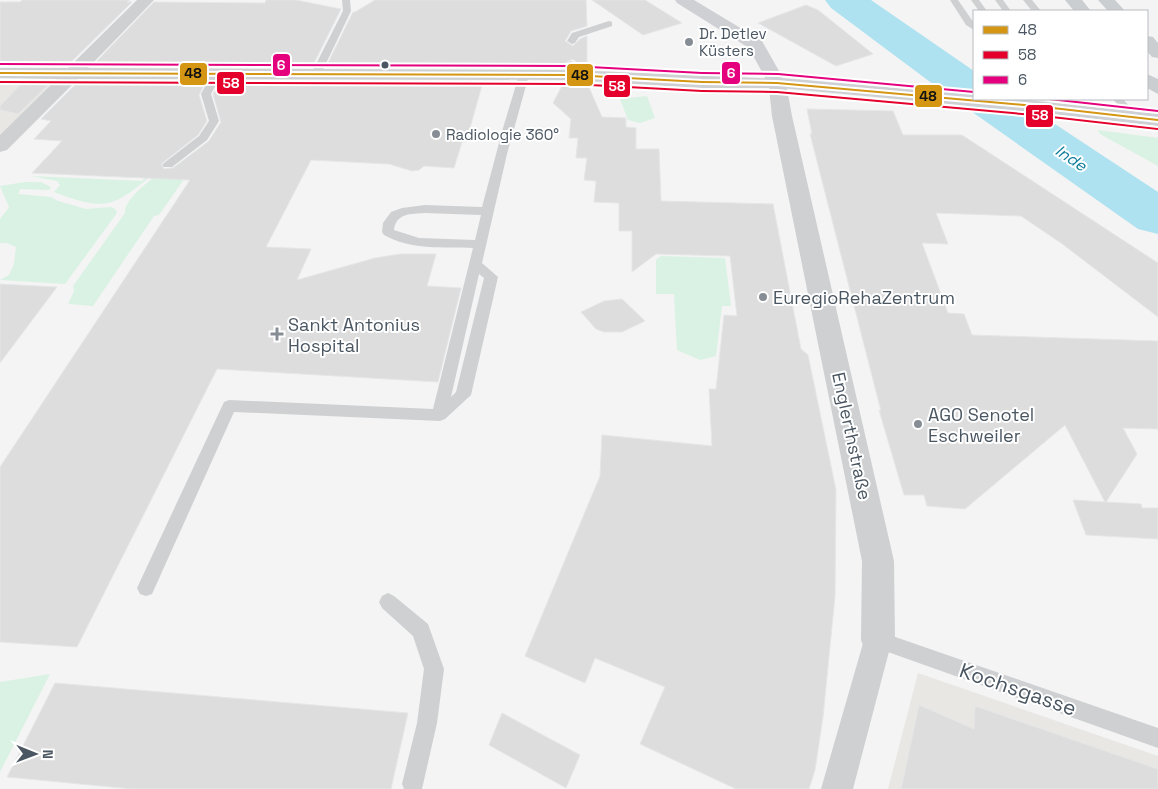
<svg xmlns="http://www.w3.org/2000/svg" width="1158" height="789" font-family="'Space Grotesk',sans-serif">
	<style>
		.commercial { fill: #e8e7e3 }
		.green { fill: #d9f2e3 }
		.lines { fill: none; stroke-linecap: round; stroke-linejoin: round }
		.river { fill: #aee2f0; fill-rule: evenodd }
		.building { fill: #ddddde; stroke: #e5e6e7 }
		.service { fill: #ced0d2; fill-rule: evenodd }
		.pedestrian { fill: #ced0d2; fill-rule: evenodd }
		.minor { fill: #ced0d2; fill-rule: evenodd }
		.secondary { fill: #ced0d4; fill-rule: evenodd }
		.primary { fill: #caced1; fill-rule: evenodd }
		.bus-1-casing { stroke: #fff; stroke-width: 4 }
		.bus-2-casing { stroke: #fff; stroke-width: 4 }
		.bus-3-casing { stroke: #fff; stroke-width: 4 }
		.bus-1 { fill: #d49613; fill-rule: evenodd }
		.bus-2 { fill: #e4002b; fill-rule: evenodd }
		.bus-3 { fill: #e5007d; fill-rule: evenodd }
		.poi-dot { fill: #868d94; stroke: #fff; stroke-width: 2 }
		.bus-dot { fill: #4a5661; stroke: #fff; stroke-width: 2 }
		.labels { text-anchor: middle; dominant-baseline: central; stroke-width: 4; stroke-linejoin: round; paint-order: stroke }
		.far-poi-label { font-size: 15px; fill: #4a5661; stroke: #fff; text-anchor: start }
		.far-water-label { font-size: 16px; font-style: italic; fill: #0c7c9b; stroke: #fff }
		.poi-label { font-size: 18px; fill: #4a5661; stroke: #fff; text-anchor: start }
		.street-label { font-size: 18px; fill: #4a5661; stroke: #fff }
		.near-street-label { font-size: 21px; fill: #4a5661; stroke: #fff }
		.line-badge { stroke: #fff; stroke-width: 2 }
		.badge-label { font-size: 14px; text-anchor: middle; font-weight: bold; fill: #fff }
		.pale-badge-label { font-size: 14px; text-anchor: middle; font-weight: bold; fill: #111 }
	</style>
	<rect width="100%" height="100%" fill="#f4f4f4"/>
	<path class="commercial" d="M0 83H55L0 138Z
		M918 673 1158 756V789H888Z"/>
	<path class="green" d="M647 96 655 118 640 123 628 120 620 99Z
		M1098 130 1158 138V166L1100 134Z
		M198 159 159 215 154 216 93 306 68 304 74 291 73 286 125 213C123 200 153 177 164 171 174 166 187 163 198 159Z
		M152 171H157C114 206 109 213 54 192L60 185 57 181 31 176 142 181Z
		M25 182H41L51 187 49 190 20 189 18 194 51 197 58 201 86 209 111 207 115 209 117 213 65 284 0 280 9 275 14 264 16 247 7 243H0V219L9 207 0 186Z
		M661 256 725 258 731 306H722L716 356 700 360 677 350 674 294H656V260Z
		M50 674 0 772V682Z"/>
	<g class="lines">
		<path class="river" d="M825 0H871L974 71V99H1017L1158 192V234L1138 229 968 109 965 104 957 102 831 8Z"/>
	</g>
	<path class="building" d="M22 0H130L127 2H132L67 66H38L42 63 0 62V2H20Z
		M266 0H296L341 9 312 67 92 66 154 2 265 3Z
		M375 0H586L587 26 571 31 565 41 573 46 580 39 587 36V69L578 68 577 62 572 59 564 64H488L487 68 326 67 353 12H355Z
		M592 0H645L682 23 643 35Z
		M806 5 818 10 873 54 836 66 758 23Z
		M25 80 52 81 18 114 0 110V106Z
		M79 81H206L199 95 207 121 198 135 161 164 164 169 173 168 209 141 221 122 213 94 220 81 483 82 466 142H462L454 168 424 166 419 170 412 171 389 164 311 160 266 247 311 249 297 280 375 258 400 254H436L427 286 461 288 438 382 217 369 77 647 0 642V467L190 180 32 173 62 141 34 139 51 121 41 119Z
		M564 82 587 83 602 117 626 118V127L636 128V149H659L661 201 773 204 801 349 808 355 836 490 835 596 823 717 815 770 809 789H736L640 744 665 687 595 658 585 683 525 656 600 476 602 435 712 446 709 389H716L724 315 737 316 730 256 656 254 632 272V231H619V203L594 202 596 181 584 180 587 158H576L578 138H569L571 119 553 103Z
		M807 109 893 111 903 135H962L1158 263V317L1061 243 1021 216 936 213 948 244 922 243 948 313 964 314 972 335 1158 341V429L1123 428 1137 454 1106 502 1141 504 1142 508H1158V539L1086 535 1073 500 1105 502 1065 425 965 509 927 506 924 495H904L879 410 881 411 810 134H812Z
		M0 284 57 287 0 363Z
		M622 299 645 321 622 332H604L596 329 581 312 604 301Z
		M55 683 408 713 391 789H132L7 777Z
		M919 705 974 729 975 706 1158 769V789H901Z
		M502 713 580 755 566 788 489 745Z"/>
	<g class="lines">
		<path class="service" d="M342 0H350L351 11 321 74 320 76H312L311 74 343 11Z
			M950 0H958L974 23V30L966 25Z
			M971 0H979L987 11H979Z
			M995 0H1003L1011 11H1003Z
			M1023 0H1032L1041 11H1032Z
			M609 21 612 22V26L579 37 575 43 572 44 567 41 572 33Z
			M571 61 576 64V75L571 78 566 75V64Z
			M217 70 222 73 211 94 219 121 207 140 172 167H164L162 165 164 163 199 136 209 121 201 94 212 73Z
			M524 72 529 75 507 154 482 263 498 277 471 395 445 419 440 421 234 412 152 594 146 596 140 594 137 588 224 402 229 400 433 409 473 248C443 247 410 250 384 235L382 232 383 223 391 212 402 208 425 205 482 207 503 128 519 75ZM425 213 481 215 475 240 419 238 394 230C396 213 411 214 425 213ZM479 274 484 278 456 392 451 397Z
			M1113 99H1123L1138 116 1137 118H1129Z
			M388 593 394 596 428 624 444 669 437 723 422 789H404L402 784 417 723 424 669 413 636 382 608 379 602 382 596Z
			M878 631 1158 728V748L871 646 869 640 871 634Z"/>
		<path class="pedestrian" d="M878 626 888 630 892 640 853 789H821L864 640 868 630Z"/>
		<path class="minor" d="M137 0H154L88 68 571 70 784 79 786 83 792 116 894 561 895 640 890 652 878 657 866 652 861 640 862 561 772 116 769 88H702L571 80 78 79 7 150 0 152V135L57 79 0 78V68H68Z"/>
		<path class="secondary" d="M675 0H694L762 41 783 78 974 95V99H1018L1158 114V126L1035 112 770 87 749 48 677 3Z"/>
		<path class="primary" d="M1065 0H1082L1091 11H1074Z
			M1098 0H1115L1125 11H1108Z
			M1147 36 1153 37 1158 43V58L1152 57 1147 51Z
			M1147 74 1158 79V94L1147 88Z"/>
		<g class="bus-1-casing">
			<path id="bus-1" d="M0 72 571 74 702 81 777 82 1035 105 1158 119V121L1035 107 777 84 702 83 571 76 0 74Z"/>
		</g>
		<g class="bus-2-casing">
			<path id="bus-2" d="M0 81 571 83 702 90 777 91 1034 114 1157 128H1158V130L1034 116 777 93 702 92 571 85 0 83Z"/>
		</g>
		<g class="bus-3-casing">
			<path id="bus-3" d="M0 63 571 65 702 72 778 73 974 91V93L778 75 702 74 571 67 0 65Z
				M1047 99H1058L1158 110V112L1049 100Z"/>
		</g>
		<use href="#bus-1" class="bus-1"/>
		<use href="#bus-2" class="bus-2"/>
		<use href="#bus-3" class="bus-3"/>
	</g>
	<g class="poi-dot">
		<circle cx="689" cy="42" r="5"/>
		<circle cx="436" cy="134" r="5"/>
		<circle cx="763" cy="297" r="5"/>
		<path d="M274.5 326.5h5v5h5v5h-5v5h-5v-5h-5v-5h5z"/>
		<circle cx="918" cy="424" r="5"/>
	</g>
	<circle class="bus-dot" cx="385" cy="65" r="4.5"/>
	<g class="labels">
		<g class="far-poi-label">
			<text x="699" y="33">Dr. Detlev<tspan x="699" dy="17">Küsters</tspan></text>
			<text x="446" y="134">Radiologie 360°</text>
		</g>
		<g class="far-water-label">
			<text transform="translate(1071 158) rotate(34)">Inde</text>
		</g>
		<g class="poi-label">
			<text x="773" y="297">EuregioRehaZentrum</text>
			<text x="288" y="324">Sankt Antonius<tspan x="288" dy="21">Hospital</tspan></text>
			<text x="928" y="414">AGO Senotel<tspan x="928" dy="21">Eschweiler</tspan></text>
		</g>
		<g class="street-label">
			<text transform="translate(852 436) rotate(78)">Englerthstraße</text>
		</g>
		<g class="near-street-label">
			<text transform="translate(1018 689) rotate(19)">Kochsgasse</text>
		</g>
	</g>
	<g class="line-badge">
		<rect x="272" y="53" width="19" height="24" rx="5" fill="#e5007d"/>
		<rect x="721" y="61" width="20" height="24" rx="5" fill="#e5007d"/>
		<rect x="179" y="62" width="29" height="24" rx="5" fill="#d49613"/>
		<rect x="566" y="63" width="28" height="24" rx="5" fill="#d49613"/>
		<rect x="216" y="71" width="29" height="24" rx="5" fill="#e4002b"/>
		<rect x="603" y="74" width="28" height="24" rx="5" fill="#e4002b"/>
		<rect x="914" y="84" width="29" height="24" rx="5" fill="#d49613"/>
		<rect x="1025" y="104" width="29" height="24" rx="5" fill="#e4002b"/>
	</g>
	<g class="badge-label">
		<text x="281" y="70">6</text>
		<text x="731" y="78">6</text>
		<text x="231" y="88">58</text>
		<text x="617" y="91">58</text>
		<text x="1040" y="120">58</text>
	</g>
	<g class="pale-badge-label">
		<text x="193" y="78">48</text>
		<text x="580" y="80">48</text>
		<text x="928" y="101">48</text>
	</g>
	<rect x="973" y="10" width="175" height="90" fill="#ffffff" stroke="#b7bbc0"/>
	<rect x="983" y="26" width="25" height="8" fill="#d49613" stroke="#b7bbc0"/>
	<text x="1018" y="35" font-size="15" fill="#4a5661">48</text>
	<rect x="983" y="51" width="25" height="8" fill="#e4002b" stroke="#b7bbc0"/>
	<text x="1018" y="60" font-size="15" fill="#4a5661">58</text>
	<rect x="983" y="76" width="25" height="8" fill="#e5007d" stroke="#b7bbc0"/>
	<text x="1018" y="85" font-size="15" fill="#4a5661">6</text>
	<g transform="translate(35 754) rotate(91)" stroke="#ffffff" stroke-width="4" paint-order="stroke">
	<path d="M0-4L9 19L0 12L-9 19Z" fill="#4a5661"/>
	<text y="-8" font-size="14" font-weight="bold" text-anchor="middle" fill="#4a5661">N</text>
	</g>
</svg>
